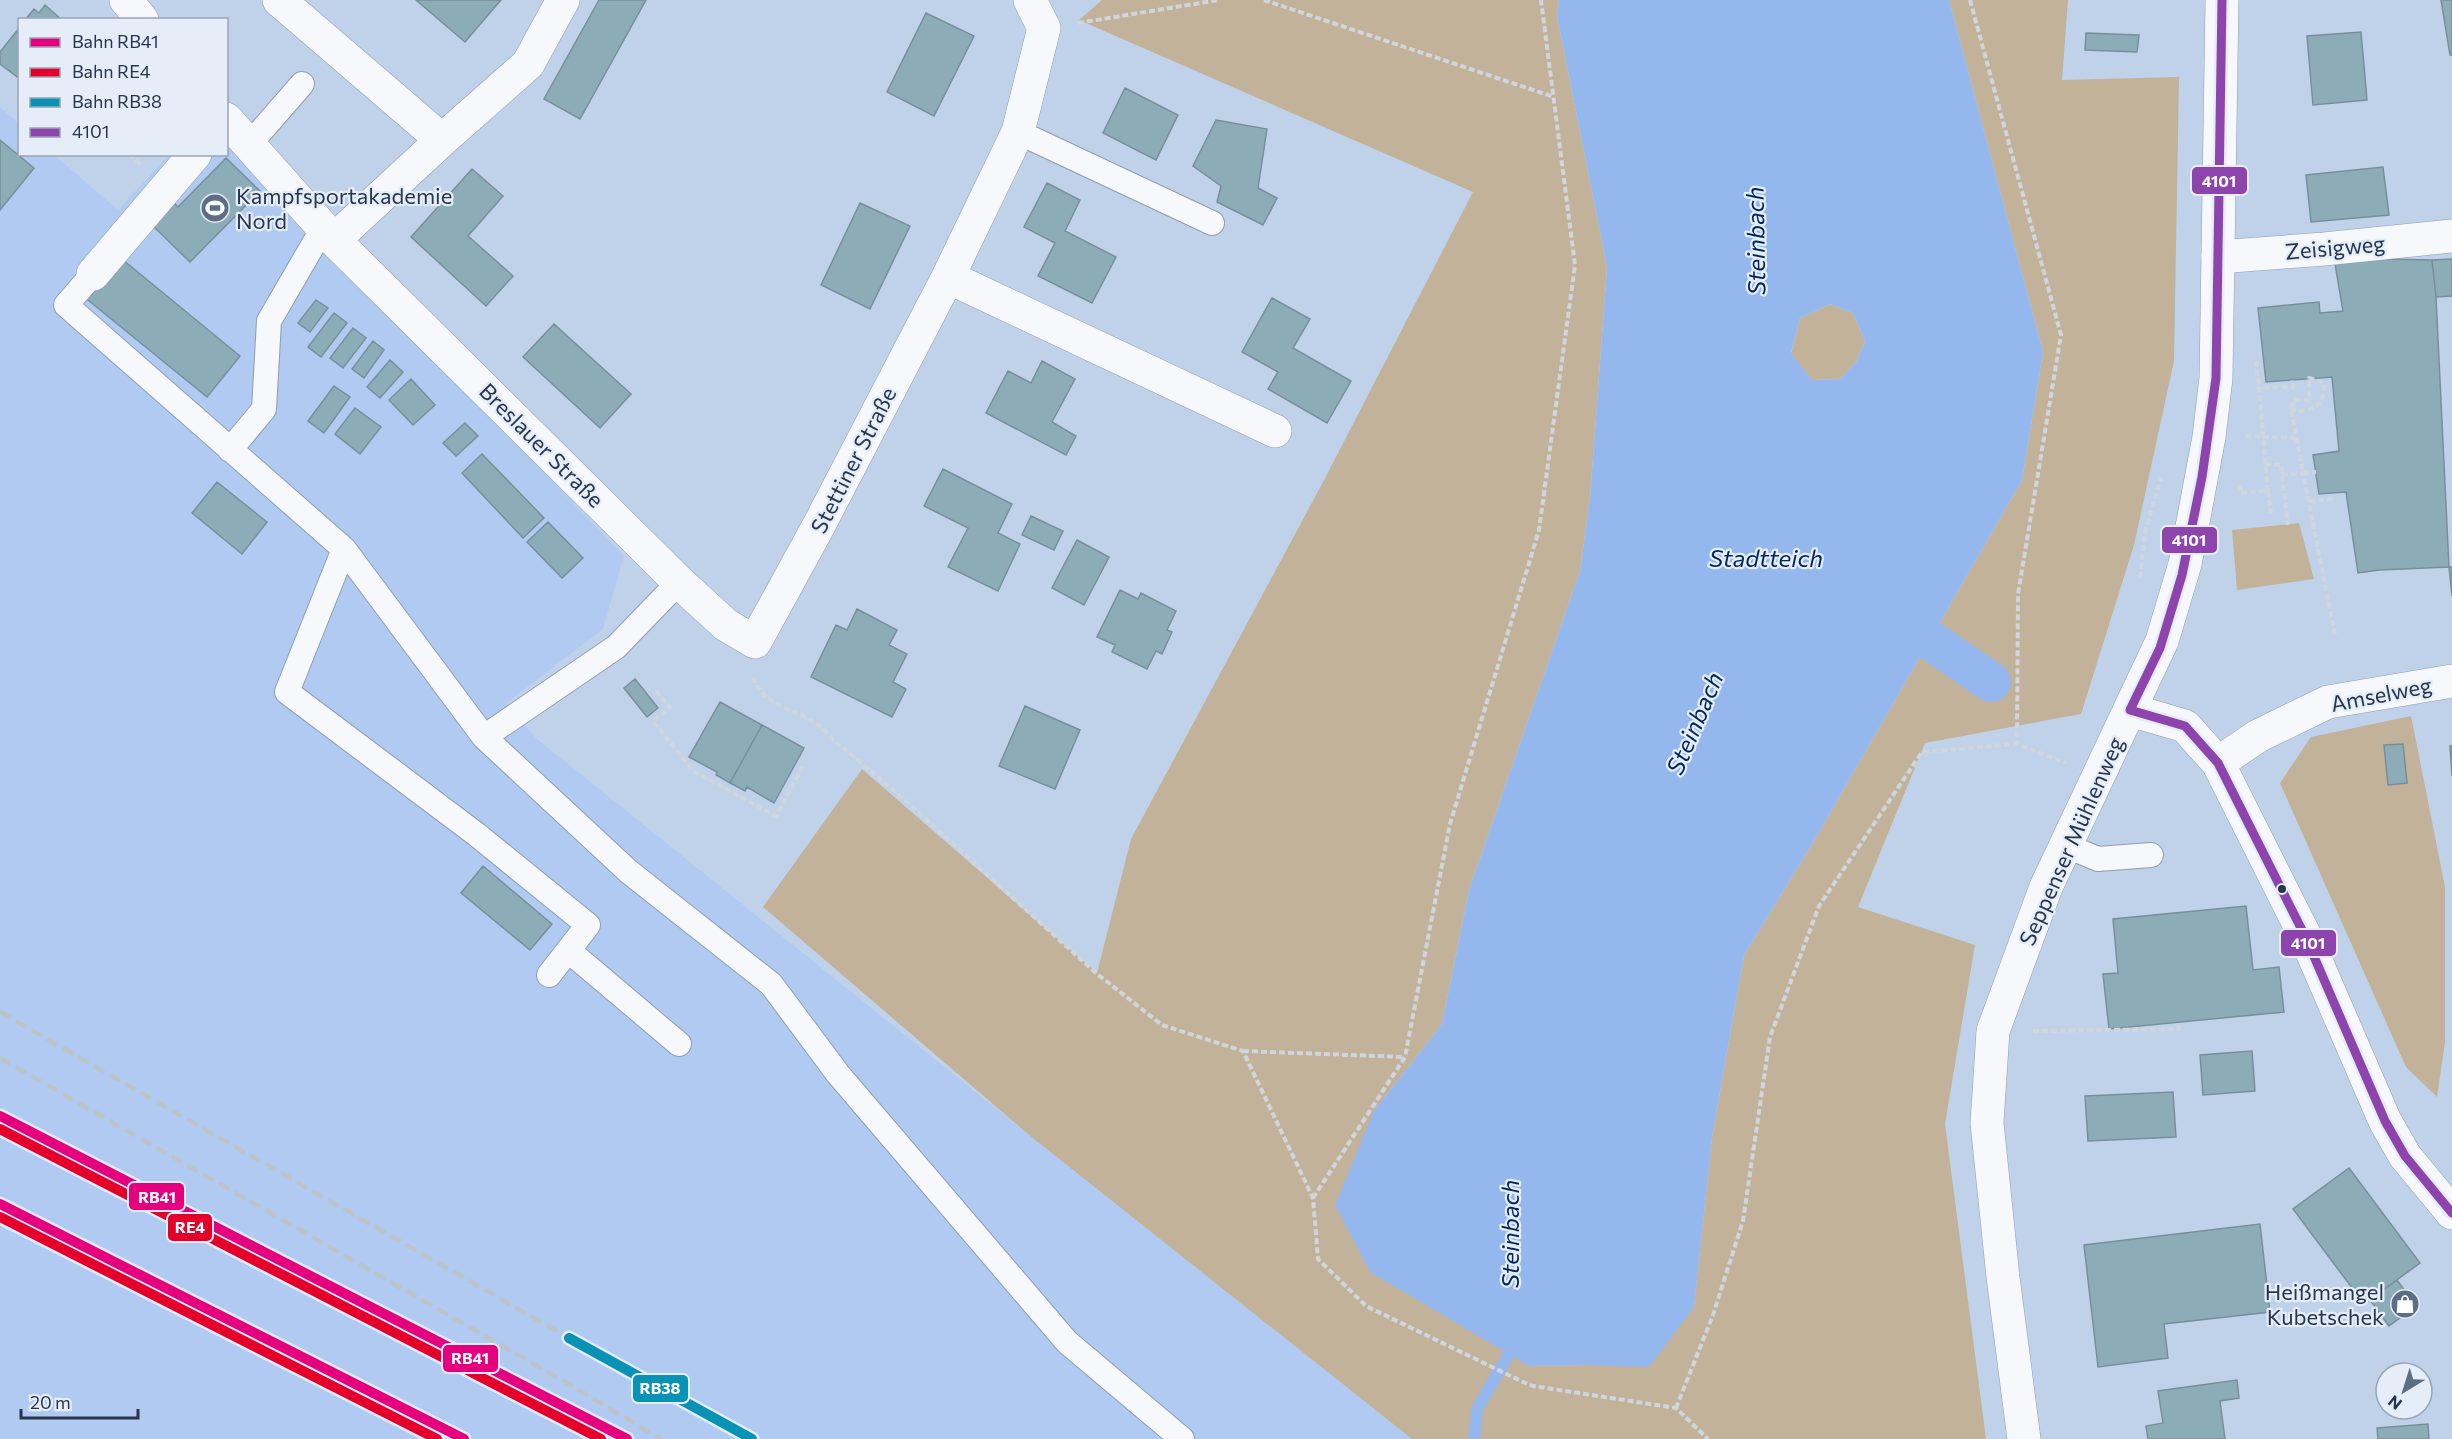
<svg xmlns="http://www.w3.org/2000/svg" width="2452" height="1439" font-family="Commissioner,sans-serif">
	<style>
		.built { fill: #b0caf1 }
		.green { fill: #c1b299 }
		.water { fill: #94b8ed; fill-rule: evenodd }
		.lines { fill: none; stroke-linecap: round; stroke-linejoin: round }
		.stream { stroke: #94b8ed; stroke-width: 12 }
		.canal { stroke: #94b8ed; stroke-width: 40 }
		.building { fill: #8cadb8; stroke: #788f9b; stroke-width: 1.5 }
		.service-casing { stroke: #8e9db2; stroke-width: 26 }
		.minor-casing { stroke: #8e9db2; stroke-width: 34 }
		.tertiary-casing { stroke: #8e9db2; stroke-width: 34 }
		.path { stroke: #d0d6de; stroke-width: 4; stroke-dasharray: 6 3; stroke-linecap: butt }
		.service { stroke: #f6f8fc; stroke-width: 24 }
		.minor { stroke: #f6f8fc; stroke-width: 33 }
		.tertiary { stroke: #f6f8fc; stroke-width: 33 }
		.rail { stroke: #bec3ca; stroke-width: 4.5; stroke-dasharray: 12 6; stroke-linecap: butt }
		.bus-1-casing { stroke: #e5edf9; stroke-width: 14 }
		.bus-1 { stroke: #8e44ad; stroke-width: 9 }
		.rail-1-casing { stroke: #e5edf9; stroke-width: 15 }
		.rail-2-casing { stroke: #e5edf9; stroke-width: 15 }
		.rail-3-casing { stroke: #e5edf9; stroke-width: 15 }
		.rail-1 { stroke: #e5007d; stroke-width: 10 }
		.rail-2 { stroke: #e4002b; stroke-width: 10 }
		.rail-3 { stroke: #0892b4; stroke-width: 10 }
		.bus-dot { fill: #27364d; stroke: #e5edf9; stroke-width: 2 }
		.labels { text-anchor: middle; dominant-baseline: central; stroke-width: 4.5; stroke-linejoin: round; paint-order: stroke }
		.poi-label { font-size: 22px; fill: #27364d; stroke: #e5edf9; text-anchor: start }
		.street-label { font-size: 22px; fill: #27364d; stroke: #e5edf9 }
		.water-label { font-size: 24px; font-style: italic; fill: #00265e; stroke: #e5edf9 }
		.line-badge { stroke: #e5edf9; stroke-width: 2 }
		.badge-label { font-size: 16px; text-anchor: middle; font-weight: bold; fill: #fff }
	</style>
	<rect width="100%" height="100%" fill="#c0d2ea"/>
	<path class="built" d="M0 107 19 124 20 154 54 155 118 210 169 155 226 154 227 142 624 556 603 629 505 704 537 739 1029 1135 1412 1439H0Z"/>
	<path class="green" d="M1102 0H1559L1557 16 1607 267 1590 498 1580 571 1469 890 1442 1024 1374 1111 1529 1366 1585 1365 1694 1306 1712 1137 1744 955 1812 844 2022 480 2043 352 1949 0H2068L2062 80 2179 77 2174 361 2134 545 2081 714 1925 743 1858 907 1975 945 1945 1124 1986 1439H1412L1029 1135 763 907 862 769 1097 973 1131 839 1322 484 1473 192 1079 20Z
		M1830 304 1853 313 1865 341 1856 362 1840 379 1812 380 1791 354 1800 318Z
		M2299 523 2314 579 2237 590 2232 530Z
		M2411 716 2445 887V1042L2437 1097 2406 1067 2280 783 2311 737Z"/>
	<path class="water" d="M1559 0H1949L2043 352 2022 480 1812 844 1744 955 1712 1137 1694 1307 1649 1367 1585 1365 1529 1366 1370 1272 1335 1205 1374 1111 1442 1024 1469 890 1580 571 1590 498 1607 267 1557 16ZM1830 304 1853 313 1865 341 1856 362 1840 379 1812 380 1791 353 1800 318Z"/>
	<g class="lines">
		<path class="stream" d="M1474 1439 1477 1409 1517 1340"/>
		<path class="canal" d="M1930 640 1991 682"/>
	</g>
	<path class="building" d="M416 0H501L465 42Z
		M599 0H646L580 119 544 99Z
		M2441 0H2452V55H2450Z
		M45 5 62 20H25L34 9 39 13Z
		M926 13 974 36 934 116 887 92Z
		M20 27V79L0 64V52Z
		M2361 32 2367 100 2313 105 2307 36Z
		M2086 33 2139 35 2137 52 2085 50Z
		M1125 88 1178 115 1156 160 1103 133Z
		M1216 120 1267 129 1258 188 1277 198 1263 225 1217 202 1221 186 1193 166Z
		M0 140 34 168 0 210Z
		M226 158 260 191 190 262 151 224 173 202 178 207Z
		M2383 167 2389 215 2311 222 2306 175Z
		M472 169 503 196 468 236 513 276 486 306 411 237Z
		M1047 183 1080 200 1065 231 1116 257 1092 303 1038 276 1055 243 1024 227Z
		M860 203 910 226 870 309 821 285Z
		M117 255 240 356 207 397 83 296Z
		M2334 258 2432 260 2436 297 2449 567 2379 570 2358 573 2346 492 2319 494 2313 455 2339 451 2332 377 2266 382 2258 308 2319 302 2320 313 2343 311Z
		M2452 259V296L2436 297 2432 260Z
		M1272 298 1310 319 1293 348 1351 381 1327 423 1268 389 1278 372 1242 352Z
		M316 300 328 308 310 332 298 323Z
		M334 313 347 323 321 357 308 347Z
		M554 324 631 394 600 428 523 357Z
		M353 328 366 338 343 368 330 358Z
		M373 341 384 350 364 378 352 369Z
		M390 360 403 372 380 398 367 387Z
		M1042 361 1075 379 1052 422 1076 436 1066 455 986 413 1008 371 1031 383Z
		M411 379 435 405 413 425 389 400Z
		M334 386 350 397 324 433 308 421Z
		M355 408 381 427 360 454 335 434Z
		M465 423 478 436 456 456 443 443Z
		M482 454 544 518 523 538 462 473Z
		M943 469 1012 504 998 533 1020 544 998 591 948 567 968 528 924 506Z
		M217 482 267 522 242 554 192 513Z
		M1031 516 1063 531 1054 550 1022 535Z
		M548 522 583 558 562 578 527 542Z
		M1077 540 1109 557 1084 605 1052 588Z
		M2449 567H2452V596Z
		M1120 590 1138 599 1141 593 1176 611 1167 630 1172 632 1162 654 1156 651 1147 669 1112 652 1115 645 1097 637Z
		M857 609 897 630 889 645 907 654 893 682 906 689 892 717 811 677 836 625 847 630Z
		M635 679 658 708 647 717 624 688Z
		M720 702 762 725 730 783 716 775 717 772 689 757Z
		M1025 706 1080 730 1055 789 999 766Z
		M762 725 804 748 774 803 747 787 745 791 730 783Z
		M2403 744 2407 783 2388 785 2384 745Z
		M2450 746H2452V776Z
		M483 866 552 924 530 950 461 893Z
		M2246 906 2253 970 2279 967 2284 1012 2109 1029 2103 974 2118 973 2113 919Z
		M2252 1051 2255 1091 2203 1095 2200 1055Z
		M2173 1092 2176 1137 2088 1141 2085 1096Z
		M2349 1168 2420 1263 2364 1304 2293 1209Z
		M2260 1224 2270 1312 2164 1324 2168 1358 2098 1367 2084 1245Z
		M2397 1280 2416 1306 2389 1326 2370 1300Z
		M2237 1380 2239 1398 2220 1401 2225 1439H2148L2146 1426 2163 1423 2158 1391Z
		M2428 1424 2429 1439H2378L2377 1428Z"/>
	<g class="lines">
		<g class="service-casing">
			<path id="service" d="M1018 132 1212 223
				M249 145 302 84
				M93 274 66 305 344 549 287 692 476 834 588 925 549 975
				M230 450 264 409 269 321 323 228
				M344 549 484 737 628 871 771 984 838 1074 1067 1342 1182 1439
				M484 737 616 647 679 582
				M2064 845 2098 859 2151 855
				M569 951 679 1044"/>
		</g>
		<g class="minor-casing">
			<path id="minor" d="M126 0 142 20
				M279 0 442 140 334 240
				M226 119 334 240 679 582 726 625 755 642 818 527 948 277 1018 132 1044 28 1030 0
				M442 140 528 64 563 0
				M2218 257 2324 249 2452 236
				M93 274 195 154
				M948 277 1275 431
				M2130 710 2185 726 2218 763 2306 938 2385 1121 2405 1156 2452 1213
				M2218 763 2258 736 2328 702 2452 681"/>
		</g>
		<g class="tertiary-casing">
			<path id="tertiary" d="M2024 1439 2003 1277 1987 1123 1993 1031 2046 887 2162 641 2185 564 2209 437 2216 378 2222 0"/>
		</g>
		<path class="path" d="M1264 0 1554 97
			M1970 0 2061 335 2018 594 2017 744
			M1078 23 1219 0
			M129 154 140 164
			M2256 361 2259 388
			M2291 408 2297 412C2318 407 2324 406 2324 383L2309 378V400H2294L2291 408 2303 473 2316 472
			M2245 436 2295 438
			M2265 464 2281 465 2288 525
			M2282 475 2303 473 2335 635
			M2240 485V493L2268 491 2259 388 2293 387 2292 380
			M2268 491 2271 513
			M2309 501 2334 499
			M2140 578 2145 532 2161 478
			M753 677C763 711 811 709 829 736L897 793 1096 973 1162 1025 1243 1051 1313 1198 1318 1259 1366 1306 1523 1382 1533 1386 1676 1408 1708 1439
			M656 691 670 708 653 721 693 771 776 816 804 765
			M2033 1031 2179 1029 2178 1022
			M1243 1051 1404 1057
			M1313 1198 1405 1057 1450 824 1539 530 1575 265 1541 0
			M1676 1408 1713 1315 1743 1221 1770 1037 1819 906 1922 752 2017 744 2066 763"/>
		<use href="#service" class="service"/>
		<use href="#minor" class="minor"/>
		<use href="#tertiary" class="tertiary"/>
		<path class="rail" d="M0 1012 569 1338
			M0 1058 567 1383 661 1439
			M708 1416 748 1439"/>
		<g class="bus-1-casing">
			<path id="bus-1" d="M2130 710 2160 648 2182 575 2202 477 2216 378 2222 0
				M2130 710 2185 726 2218 763 2306 938 2385 1121 2405 1156 2452 1213"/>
		</g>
		<use href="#bus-1" class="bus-1"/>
		<g class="rail-1-casing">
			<path id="rail-1" d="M0 1116 627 1439
				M0 1204 464 1439"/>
		</g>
		<g class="rail-2-casing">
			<path id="rail-2" d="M0 1129 601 1439
				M0 1217 437 1439"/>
		</g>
		<g class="rail-3-casing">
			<path id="rail-3" d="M569 1338 752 1439"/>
		</g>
		<use href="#rail-1" class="rail-1"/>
		<use href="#rail-2" class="rail-2"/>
		<use href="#rail-3" class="rail-3"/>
	</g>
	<defs>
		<g id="stadium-disc" transform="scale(1.5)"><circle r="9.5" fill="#5d6d84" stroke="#e5edf9"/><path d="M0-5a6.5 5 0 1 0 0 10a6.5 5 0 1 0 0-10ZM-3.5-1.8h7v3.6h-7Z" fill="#fff"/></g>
		<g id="shop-disc" transform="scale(1.5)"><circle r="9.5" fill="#5d6d84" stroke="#e5edf9"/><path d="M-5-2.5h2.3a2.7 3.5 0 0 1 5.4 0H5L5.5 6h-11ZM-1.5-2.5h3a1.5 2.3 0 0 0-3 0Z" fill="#fff"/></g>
	</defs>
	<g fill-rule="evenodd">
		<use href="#stadium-disc" x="215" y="208"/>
		<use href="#shop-disc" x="2405" y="1304"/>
	</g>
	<circle class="bus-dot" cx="2282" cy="889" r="5"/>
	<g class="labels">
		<g class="poi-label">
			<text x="236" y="195">Kampfsportakademie<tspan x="236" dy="25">Nord</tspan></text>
			<text x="2384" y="1291" text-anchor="end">Heißmangel<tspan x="2384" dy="25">Kubetschek</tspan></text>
		</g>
		<g class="street-label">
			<text transform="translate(2335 247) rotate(-5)">Zeisigweg</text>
			<text transform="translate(542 445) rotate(45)">Breslauer Straße</text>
			<text transform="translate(853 460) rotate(-63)">Stettiner Straße</text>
			<text transform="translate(2381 694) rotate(-11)">Amselweg</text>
			<text transform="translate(2071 841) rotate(-66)">Seppenser Mühlenweg</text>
		</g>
		<g class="water-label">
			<text transform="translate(1755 241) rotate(-91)">Steinbach</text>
			<text x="1766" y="557">Stadtteich</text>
			<text transform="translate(1694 723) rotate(-67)">Steinbach</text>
			<text transform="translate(1509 1234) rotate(-90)">Steinbach</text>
		</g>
	</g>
	<g class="line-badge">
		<rect x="2191" y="166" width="57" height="29" rx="6" fill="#8e44ad"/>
		<rect x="2161" y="526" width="57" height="28" rx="6" fill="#8e44ad"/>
		<rect x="2280" y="929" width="57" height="28" rx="6" fill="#8e44ad"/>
		<rect x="128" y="1182" width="57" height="29" rx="6" fill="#e5007d"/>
		<rect x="167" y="1213" width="46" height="29" rx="6" fill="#e4002b"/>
		<rect x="442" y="1344" width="57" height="29" rx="6" fill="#e5007d"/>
		<rect x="632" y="1374" width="57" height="29" rx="6" fill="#0892b4"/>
	</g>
	<g class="badge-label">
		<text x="2219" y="187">4101</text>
		<text x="2189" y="546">4101</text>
		<text x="2308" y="949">4101</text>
		<text x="157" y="1203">RB41</text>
		<text x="190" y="1233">RE4</text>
		<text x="470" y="1364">RB41</text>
		<text x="660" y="1394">RB38</text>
	</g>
	<rect x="18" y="18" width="210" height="138" fill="#e5edf9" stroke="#99a4b4" stroke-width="1.5"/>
	<rect x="30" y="38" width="30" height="9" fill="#e5007d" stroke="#99a4b4" stroke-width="1.5"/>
	<text x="72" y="48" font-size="18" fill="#27364d">Bahn RB41</text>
	<rect x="30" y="68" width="30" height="9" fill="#e4002b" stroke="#99a4b4" stroke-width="1.5"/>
	<text x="72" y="78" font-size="18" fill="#27364d">Bahn RE4</text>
	<rect x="30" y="98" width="30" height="9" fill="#0892b4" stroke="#99a4b4" stroke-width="1.5"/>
	<text x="72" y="108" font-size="18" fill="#27364d">Bahn RB38</text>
	<rect x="30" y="128" width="30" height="9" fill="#8e44ad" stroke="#99a4b4" stroke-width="1.5"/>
	<text x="72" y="138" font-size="18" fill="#27364d">4101</text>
	<g transform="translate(2404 1391) rotate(218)"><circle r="28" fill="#e5edf9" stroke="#99a4b4" stroke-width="1.5"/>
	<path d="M0-4.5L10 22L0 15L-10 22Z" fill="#5d6d84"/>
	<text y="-9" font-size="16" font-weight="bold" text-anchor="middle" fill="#27364d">N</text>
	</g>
	<path d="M21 1409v9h117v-9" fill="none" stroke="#27364d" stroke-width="3"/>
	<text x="30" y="1409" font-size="18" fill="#27364d" stroke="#e5edf9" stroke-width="4.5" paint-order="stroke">20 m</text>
</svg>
